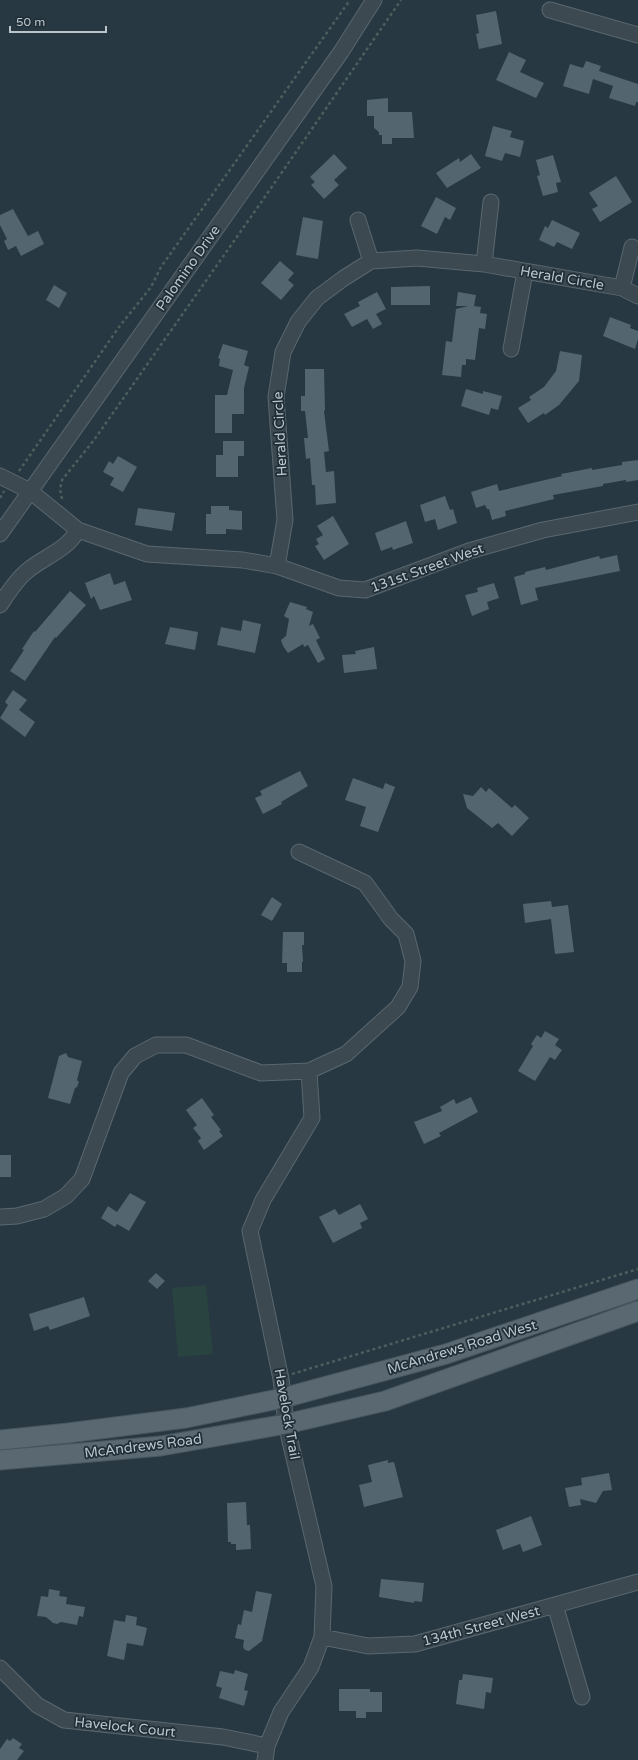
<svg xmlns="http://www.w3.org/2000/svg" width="638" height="1760" font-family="'Varela Round',sans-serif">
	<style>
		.green { fill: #294340 }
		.building { fill: #53656e }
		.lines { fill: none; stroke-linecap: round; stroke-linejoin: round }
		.minor-casing { stroke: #5a676f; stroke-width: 17 }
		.major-casing { stroke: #48555e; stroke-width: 21 }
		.path { stroke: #4a605e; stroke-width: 2.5; stroke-dasharray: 3 3; stroke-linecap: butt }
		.minor { stroke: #3c4951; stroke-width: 15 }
		.major { stroke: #5a6971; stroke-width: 19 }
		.labels { text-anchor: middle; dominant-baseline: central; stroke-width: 3.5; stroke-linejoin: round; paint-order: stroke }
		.street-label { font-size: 14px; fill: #b9c4cb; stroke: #202e37 }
	</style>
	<rect width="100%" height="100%" fill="#273842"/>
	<path class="green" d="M206 1285 213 1354 178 1357 172 1288Z"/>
	<path class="building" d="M496 11 502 44 479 49 476 34 479 33 476 15Z
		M509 52 526 60 520 72 544 83 536 98 496 80Z
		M586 61 601 66 599 71 638 84V102H636L635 106 609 98 613 86 593 79 589 94 563 86 570 64 583 68Z
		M388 98V112H412L414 138H392V144H382V135H379V132L374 128V116H367V100Z
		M493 126 512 131 510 137 524 141 520 157 505 153 502 161 485 156Z
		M334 154 347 168 334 180 339 185 324 199 311 185 315 182 310 177Z
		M471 154 481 168 447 188 436 173 459 158 460 162Z
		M553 155 561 182 556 183 558 192 543 196 537 176 540 175 536 160Z
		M616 176 632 202 600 222 592 209 598 206 589 193Z
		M436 197 456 208 450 220 445 217 437 234 421 226Z
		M13 209 28 236 38 231 44 244 21 256 16 246 8 250 4 241 7 239 0 225V215Z
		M303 217 323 221 318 259 296 255Z
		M552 220 580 233 572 249 557 242 554 247 539 240 545 226 548 228Z
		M280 261 294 273 288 280 294 285 281 300 261 283Z
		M54 285 67 293 59 308 46 300Z
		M430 286V305H391V287Z
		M377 292 386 309 376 314 382 324 373 329 367 319 352 327 344 314 360 306 358 302Z
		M458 292 476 295 474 306H473L481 307 480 313 487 314 485 329 479 328 475 360 466 359V365H462L461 377 442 375 446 341 452 342 456 309 468 306H456Z
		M610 317 631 325 630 328 638 331V339L635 349 603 336Z
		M223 344 248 351 244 365 249 367 244 388V414H232V433H215V395H227L233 370 219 366 220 359 218 358Z
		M560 351 582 355 579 381 559 405 545 415 544 413 528 423 518 408 531 400 529 397 544 387 556 371Z
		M305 369H324L325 410 324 411 329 451 324 452 326 472 334 471 336 503 316 505 315 485H312L310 458 306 459 304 438H308L305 411H301V396H305Z
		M466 389 483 394V391L502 396 498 410 491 408 489 415 461 406Z
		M223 441H244V456H238V477H216V455H223Z
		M118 456 137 467 123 492 110 485 114 478 103 472 109 461 113 464Z
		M638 460V480L626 482V480L603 484V486L553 495 554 499 505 511 506 516 492 520 489 509H487L485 505 476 508 471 492 497 484 499 491 562 476 561 474 592 468V470L622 465V462Z
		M445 496 450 510 453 509 457 523 438 530 435 519 425 522 420 505Z
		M211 506H229V510L242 511V530L226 529V534H206V514H211Z
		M138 508 175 513 172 531 135 525Z
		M333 516 349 544 324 560 315 546 319 544 316 539 323 535 317 526Z
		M406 521 413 543 393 550 392 547 381 551 375 533Z
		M617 555 620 571 535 588 538 600 521 605 514 577 525 574V572L545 567 546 570 599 556 600 559Z
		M110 573 114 585 125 581 132 600 100 610 94 596 91 599 85 583Z
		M494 583 499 598 487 602 489 609 472 616 465 595 478 592 477 588Z
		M70 591 86 605 56 638 55 637 25 681 10 671 24 650 22 649 34 631 35 632Z
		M290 602 307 607 306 609 313 612 309 626 313 624 320 638 316 640 325 659 318 663 308 645 304 647 303 644 288 653 283 646 281 640 286 636 289 619 284 616Z
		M243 620 261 624 255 653 217 645 221 627 241 631Z
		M170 627 198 632 195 650 165 644Z
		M374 647 377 669 344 673 342 655 356 654 355 651Z
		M13 690 27 700 19 710 35 722 25 737 0 718 8 705 5 702Z
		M300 771 308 786 281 802 282 804 263 814 255 798 262 795 260 791Z
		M353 778 383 789 385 783 395 787 378 832 360 826 366 807 345 800Z
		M481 787 486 792 489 788 512 808 515 805 529 818 512 836 498 823 492 828 467 808 463 794 473 796Z
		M272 897 282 904 272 921 261 915Z
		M551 901 552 907 568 905 574 952 555 954 551 919 525 923 523 904Z
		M283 932H304V945H302L303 962H302V972H287V963H282Z
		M545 1031 559 1039 555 1045 562 1050 555 1060 550 1057 535 1081 518 1071 533 1046 531 1044 537 1035 541 1038Z
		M66 1053 68 1057 82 1061 77 1080 79 1082 77 1087 75 1088 70 1104 48 1098 59 1056Z
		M471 1097 478 1112 439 1133 441 1136 424 1144 414 1122 442 1111 440 1107 454 1099 456 1104Z
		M202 1098 214 1115 211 1117 221 1130 219 1131 223 1136 204 1150 198 1141 201 1138 193 1128 197 1125 186 1110Z
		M0 1155H11V1177H0Z
		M130 1193 146 1202 129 1231 117 1224 115 1227 101 1218 108 1206 117 1212Z
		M360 1204 368 1219 360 1223 362 1228 333 1243 319 1217 335 1209 339 1215Z
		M156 1273 165 1281 157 1289 148 1281Z
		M84 1297 90 1316 50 1330 48 1326 34 1331 29 1314Z
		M388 1460V1463L394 1462 403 1497 364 1507 359 1485 372 1482 368 1465Z
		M609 1473 612 1490 603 1491 596 1503 580 1499 581 1505 569 1507 565 1488 582 1485 581 1478Z
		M246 1502 247 1525H250L251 1549 236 1550V1544H231V1542H228L227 1503Z
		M531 1516 542 1545 523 1552 520 1544 503 1550 496 1530Z
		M381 1579 424 1583 422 1602 414 1601V1603L379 1597Z
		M49 1589 60 1591 59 1596 67 1597 66 1604 85 1607 83 1617 79 1616 77 1625 61 1622 57 1624 53 1623 46 1617 37 1616 41 1596 48 1597Z
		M256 1591 272 1594 262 1641 249 1651 245 1650 243 1647 244 1640 235 1638 238 1624 241 1625 244 1610 252 1612Z
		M126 1615 137 1617 136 1625 147 1628 143 1646 127 1643 124 1660 107 1656 114 1620 125 1622Z
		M235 1670 248 1674 244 1690 248 1691 244 1706 219 1698 222 1688 216 1686 220 1671 234 1674Z
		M463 1674 493 1678 491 1693 486 1692 484 1709 456 1704 459 1680H462Z
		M339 1689H370V1692H382V1712H366V1718H356V1711H339Z
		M13 1738 22 1744 19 1748 24 1751 17 1760H0V1749L7 1739 10 1741Z"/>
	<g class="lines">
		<g class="minor-casing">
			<path id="minor" d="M550 10 638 35
				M358 220 371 261
				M484 264 491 202
				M622 288 632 247
				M511 349 525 272
				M0 476 30 491 78 530 147 554 243 560 277 566 339 588 365 590 469 551 543 530 638 512
				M0 534 341 52 374 0
				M277 566 285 520 276 397 283 352 298 322 317 298 344 278 371 261 417 258 484 264 622 288 638 296
				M0 605C8 593 16 580 27 571 45 556 66 551 78 530
				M0 1217 17 1216 44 1209 66 1196 82 1179 121 1073 135 1056 156 1045H186L261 1073 309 1071 346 1054 398 1007 410 987 413 961 406 934 391 919 365 883 299 852
				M555 1605 582 1697
				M322 1637 368 1646 415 1644 638 1582
				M0 1668 37 1705 64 1720 223 1737 267 1746
				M265 1760 267 1746 281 1712 311 1667 322 1637 324 1586 286 1424 281 1379 250 1231 263 1200 312 1118 309 1071"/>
		</g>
		<g class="major-casing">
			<path id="major" d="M0 1440 68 1433 186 1418 283 1398 446 1354 638 1289
				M0 1460 161 1446 286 1424 385 1401 638 1311"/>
		</g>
		<path class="path" d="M19 471 119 327 151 287 161 267 350 0
			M0 498 4 491
			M62 499 60 489 62 480 94 440 260 204 401 0
			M292 1374 638 1269"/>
		<use href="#minor" class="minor"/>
		<use href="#major" class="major"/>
	</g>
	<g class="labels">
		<g class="street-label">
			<text transform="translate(188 268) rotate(-55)">Palomino Drive</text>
			<text transform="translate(562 278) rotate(10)">Herald Circle</text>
			<text transform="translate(280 434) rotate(-93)">Herald Circle</text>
			<text transform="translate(427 568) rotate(-20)">131st Street West</text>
			<text transform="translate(462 1347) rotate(-17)">McAndrews Road West</text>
			<text transform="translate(287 1414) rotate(80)">Havelock Trail</text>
			<text transform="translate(143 1446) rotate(-7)">McAndrews Road</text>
			<text transform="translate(481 1626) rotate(-15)">134th Street West</text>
			<text transform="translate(125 1727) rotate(6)">Havelock Court</text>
		</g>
	</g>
	<path d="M10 26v6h96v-6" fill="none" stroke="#b9c4cb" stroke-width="2"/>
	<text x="16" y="26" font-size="12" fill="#b9c4cb" stroke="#202e37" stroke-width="3" paint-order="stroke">50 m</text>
</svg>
